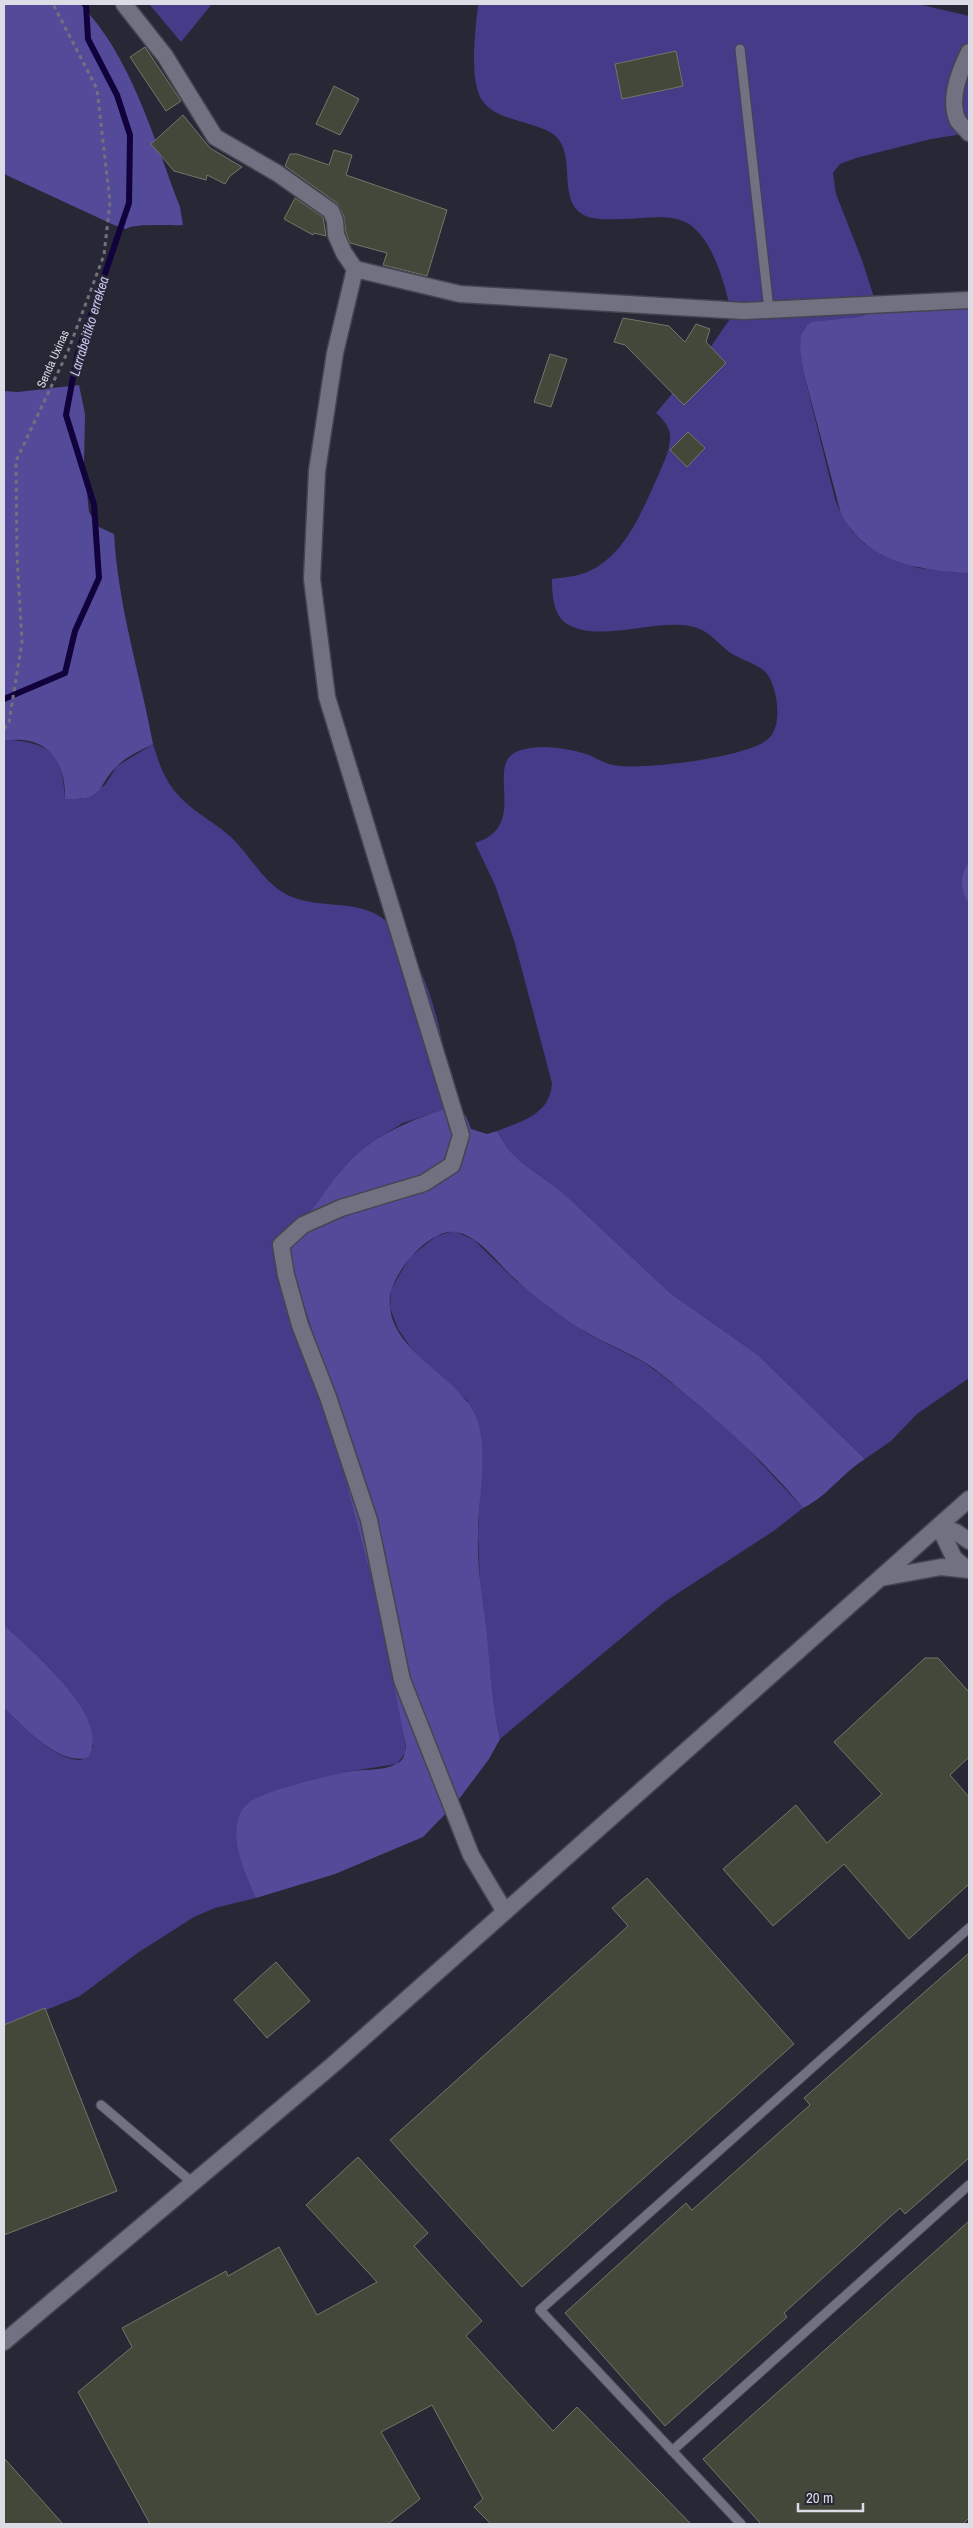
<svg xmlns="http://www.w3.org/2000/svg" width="973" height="2528" font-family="'Archivo Narrow',sans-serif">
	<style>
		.green { fill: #453b88 }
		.forest { fill: #534b9a }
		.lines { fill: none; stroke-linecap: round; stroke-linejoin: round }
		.stream { stroke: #12023b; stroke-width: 6 }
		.building { fill: #43493a; stroke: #717767 }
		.service-casing { stroke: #454450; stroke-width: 11 }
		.minor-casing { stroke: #454450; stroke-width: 19 }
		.path { stroke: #71717d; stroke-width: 3; stroke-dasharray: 4 4; stroke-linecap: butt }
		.service { stroke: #717182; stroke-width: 9 }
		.minor { stroke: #717182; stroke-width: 16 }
		.labels { text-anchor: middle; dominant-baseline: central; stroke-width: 4.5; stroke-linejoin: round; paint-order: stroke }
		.street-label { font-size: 12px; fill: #dbdce5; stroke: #272735 }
		.water-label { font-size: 14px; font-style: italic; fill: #c6c6f2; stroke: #272735 }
	</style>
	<rect width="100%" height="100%" fill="#272735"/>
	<path class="green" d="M149 4H212L181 42Z
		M478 4H918L969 16V133L931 139 856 158 840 164 833 173 836 194 862 260 878 310 859 317 807 325C797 339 801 354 803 370L835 499 841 514 852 531 865 544 918 568 969 573V862L962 883 969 903V1378L917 1414 891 1441 865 1459 758 1355 670 1293 562 1192 521 1162 507 1148 497 1131C522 1121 550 1115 552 1083L514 940 495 885 475 843C531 826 483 765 518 751 538 743 570 748 589 755 597 758 605 764 613 765 639 771 754 757 770 737 779 726 778 710 776 697 769 665 759 668 734 655 720 647 711 631 694 627 657 617 601 644 567 624 553 615 552 594 552 579 567 577 583 576 597 567 629 547 643 508 658 476 663 463 671 449 670 435 669 426 663 419 656 413L707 352 732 316C726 289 713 233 683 221 666 214 641 219 623 219 610 219 593 221 582 214 559 200 574 160 559 140 552 130 537 127 526 123 512 119 495 115 485 104 467 86 476 28 478 4Z
		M13 740C57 745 62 759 65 799H81L105 785 117 766 153 744C158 760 163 776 173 789 189 810 212 820 231 837 251 856 266 887 292 897 322 909 362 899 386 921 435 967 442 1045 455 1106L403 1123 380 1137 298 1228 293 1282 303 1302 318 1355 345 1479 380 1612 403 1726 406 1752 397 1764 352 1771 298 1785 249 1803 239 1817V1853L256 1898 215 1908 194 1917 139 1952 80 1996 27 2018 4 2032V1708C22 1725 55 1761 81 1760L93 1747C93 1700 35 1655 4 1625V741Z
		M454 1231 474 1240 515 1280 587 1333 645 1363 659 1373 732 1432 803 1508 775 1530 666 1601 500 1739 493 1708 480 1585 478 1535 482 1452 467 1400 429 1367 411 1348 398 1329 390 1308 391 1289 410 1257 436 1236Z"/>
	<path class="forest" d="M4 4H80C131 55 154 140 180 207L183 225C170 226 135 223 126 229L114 225 4 174Z
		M969 303V573C918 570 868 563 841 514L803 370 800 349 801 335 807 325 812 322 859 317 878 310Z
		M79 385 85 414 84 464 89 512 99 527 114 534C118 606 140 674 153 744 141 750 128 756 118 765 95 787 107 800 65 799 66 760 46 734 4 741V391L18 392Z
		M969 862V903C959 890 960 875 969 862Z
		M455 1106 466 1116 471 1129 487 1134 497 1131 507 1148 521 1162 562 1192 670 1293 758 1355 865 1459C842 1473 828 1496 803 1508 767 1465 728 1428 685 1394 672 1383 659 1371 644 1362 616 1346 585 1335 559 1314 544 1303 529 1292 515 1279 498 1264 479 1235 455 1232 430 1228 393 1272 390 1296 384 1353 466 1377 478 1422 488 1458 478 1499 478 1535 477 1566 482 1596 486 1627 490 1665 491 1702 500 1739L489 1759 456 1803 423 1837 335 1874 256 1898C246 1874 230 1844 239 1817 241 1810 247 1803 253 1800 272 1789 330 1775 353 1771 366 1769 386 1771 398 1763 404 1760 405 1753 406 1747L380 1612 345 1479 315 1340 303 1302 273 1247C305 1228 319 1196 343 1169 373 1134 412 1119 455 1106Z
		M4 1625C29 1649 114 1718 88 1757 61 1768 22 1725 4 1708Z"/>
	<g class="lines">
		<path class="stream" d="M4 699 65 673 75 631 99 578 94 505 66 415 77 356 129 203 130 135 117 95 88 39 86 4"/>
	</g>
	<path class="building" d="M145 47 181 101 166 111 130 57Z
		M676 51 683 86 622 99 615 64Z
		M334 86 359 99 340 135 316 124Z
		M183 115 210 148 242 167 230 176 225 184 207 175 206 180 174 171 151 144Z
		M334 150 352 155 346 175 447 210 427 276 383 265 387 253 350 243 346 233 344 217 337 203 285 166 290 154H297L329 165Z
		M295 198 323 217 326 236 314 233 313 235 284 219Z
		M623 318 669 326 685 342 696 324 710 329 706 342 726 363 684 405 625 345 614 342Z
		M550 354 567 359 551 407 534 402Z
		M688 432 705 448 687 467 670 450Z
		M925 1658H938L969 1692V1757L950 1775 969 1797V1884L909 1939 844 1864 773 1926 723 1869 796 1805 827 1843 882 1794 834 1742Z
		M647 1878 794 2044 522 2287 390 2140 628 1926 612 1908Z
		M969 1953V2158L905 2214 900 2208 784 2313 787 2317 665 2426 565 2313 686 2203 692 2210 810 2105 804 2098Z
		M276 1962 310 2001 267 2038 234 2000Z
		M45 2008 117 2191 4 2235V2025Z
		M358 2157 428 2233 414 2246 482 2321 466 2336 553 2431 577 2407 691 2524H491L474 2507 483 2499 432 2405 381 2432 420 2499 388 2524H150L78 2392 132 2347 122 2328 226 2271 228 2276 279 2247 317 2315 377 2282 306 2205Z
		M969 2221V2518L963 2524H761L703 2459Z
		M4 2458 63 2524H4Z"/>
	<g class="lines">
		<g class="service-casing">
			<path id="service" d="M740 49 769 310
				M101 2105 194 2184
				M672 2451 969 2185
				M741 2524 540 2310 969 1928"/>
		</g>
		<g class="minor-casing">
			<path id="minor" d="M124 4 165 56 215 137 277 173 331 211 335 221 336 235 344 253 355 269 335 353 317 471 312 579 327 697 461 1135 452 1165 424 1183 341 1208 303 1225 281 1245 286 1275 300 1325 328 1397 369 1520 402 1680 471 1855 505 1912
				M969 52C959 72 948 100 958 121 961 125 966 129 969 133
				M355 269 460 294 744 311 969 300
				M939 1526 954 1558 968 1570
				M939 1526 956 1532 969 1541
				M881 1578 941 1567 969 1570
				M4 2342 335 2063 969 1499"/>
		</g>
		<path class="path" d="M4 729 9 722 22 642 17 556 16 461 68 351 104 255 110 202 97 89 53 4"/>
		<use href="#service" class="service"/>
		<use href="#minor" class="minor"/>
	</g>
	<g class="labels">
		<g class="street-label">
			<text transform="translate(53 359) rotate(-66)">Senda Uxinas</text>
		</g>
		<g class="water-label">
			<text transform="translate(89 326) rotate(-73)">Larrabeitiko errekea</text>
		</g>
	</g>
	<rect width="973" height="2528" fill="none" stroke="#dbdce5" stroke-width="10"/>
	<path d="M798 2503v8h65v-8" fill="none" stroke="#dbdce5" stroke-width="2.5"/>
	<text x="806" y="2503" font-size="15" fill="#dbdce5" stroke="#272735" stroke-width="4" paint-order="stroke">20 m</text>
</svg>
